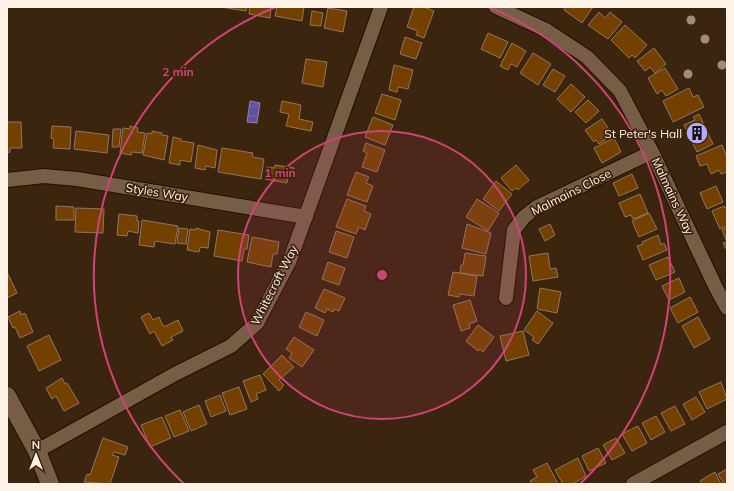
<svg xmlns="http://www.w3.org/2000/svg" width="734" height="491" font-family="Mulish,sans-serif">
	<style>
		.water { fill: url(#water-waves); stroke: #9081b5 }
		.building { fill: #744000; stroke: #92765e }
		.lines { fill: none; stroke-linecap: round; stroke-linejoin: round }
		.minor-casing { stroke: #220d00; stroke-width: 16 }
		.tertiary-casing { stroke: #220d00; stroke-width: 20 }
		.minor { stroke: #785d46; stroke-width: 14 }
		.tertiary { stroke: #785d46; stroke-width: 18 }
		.tree { fill: #a08b77 }
		.ring { fill: none; stroke: #ce4477; stroke-width: 2 }
		.labels { text-anchor: middle; dominant-baseline: central; stroke-width: 3.5; stroke-linejoin: round; paint-order: stroke }
		.poi-label { font-size: 12px; fill: #fff2e7; stroke: #3c250e; text-anchor: end }
		.street-label { font-size: 12px; fill: #fff2e7; stroke: #3c250e }
		.centre { fill: #ce4477; stroke: #3c250e; stroke-width: 2 }
		.ring-label { font-size: 12px; text-anchor: middle; font-weight: bold; fill: #ce4477; stroke: #3c250e; stroke-width: 3.5; stroke-linejoin: round; paint-order: stroke }
	</style>
	<defs>
		<pattern id="water-waves" width="16" height="10" patternUnits="userSpaceOnUse"><rect width="16" height="10" fill="#6050a0"/><path d="M0 5q4-4 8 0t8 0" fill="none" stroke="#786aad"/></pattern>
	</defs>
	<rect width="100%" height="100%" fill="#3c250e"/>
	<path class="water" d="M250 101 260 103 257 123 247 122Z"/>
	<path class="building" d="M221 7H247L246 11Z
		M250 7H271L270 18 249 14Z
		M277 7H304L302 21 275 16Z
		M414 7H424L434 11 424 38 416 35 418 31 407 27Z
		M565 7H593L582 23 564 10Z
		M328 8 347 11 343 32 324 28Z
		M312 11 323 13 321 26 310 25Z
		M599 12 605 18 610 12 622 22 608 39 588 25Z
		M625 25 647 45 635 58 632 55 629 58 611 40Z
		M488 33 508 42 500 58 481 49Z
		M405 37 422 43 416 59 400 54Z
		M512 43 526 51 517 67 511 64 508 70 500 66Z
		M654 48 666 64 655 73 650 67 645 71 637 61Z
		M533 53 551 64 538 85 520 73Z
		M306 59 327 62 323 87 302 83Z
		M394 65 413 70 408 89 398 87 397 92 389 90Z
		M665 68 678 89 666 96 662 90 657 94 648 78Z
		M553 69 565 76 555 92 543 85Z
		M571 84 585 97 571 112 557 99Z
		M689 88 693 97 698 95 704 107 673 122 663 101Z
		M382 94 401 100 395 120 375 113Z
		M588 100 599 111 586 123 575 112Z
		M282 101 301 105 299 119 313 122 311 131 286 126 289 114 280 112Z
		M699 114 713 144 697 152 684 125 695 120 693 117Z
		M373 117 393 125 385 145 365 137Z
		M602 119 613 135 599 144 596 140 594 142 585 130Z
		M7 122H21L22 148H10V152L7 153Z
		M52 126 71 127 70 149 53 148 54 139 51 138Z
		M130 126 138 128 137 132 145 133 142 153 132 152 131 155 120 153 123 128 130 129Z
		M113 129H121L119 147H112Z
		M76 131 109 135 107 153 74 149Z
		M152 131 162 133V135L168 136 164 160 143 155 147 133 152 134Z
		M173 137 181 139V141L194 143 191 162 180 160V165L169 163Z
		M614 138 621 152 602 163 594 148Z
		M366 143 385 150 377 172 362 167 367 153 363 151Z
		M198 145 217 150 215 168 206 166 205 170 195 168Z
		M722 145 727 157V172L721 174 719 170 711 174 707 164 700 166 696 156Z
		M222 148 253 153 252 157 264 159 261 179 218 172Z
		M275 165 294 168 292 178 288 177 287 183 265 179 267 167 274 168Z
		M516 165 529 180 518 190 516 188 512 191 501 178Z
		M356 172 369 177 366 183 373 186 367 202 347 195Z
		M632 174 638 188 619 196 613 183Z
		M496 181 512 194 499 211 483 199Z
		M716 186 723 202 707 209 700 193Z
		M640 194 648 213 633 219 631 215 625 217 619 203Z
		M347 199 366 206 364 211 371 214 365 230 359 227 356 234 336 227Z
		M477 199 499 213 488 231 466 217Z
		M56 206 74 207V220H56Z
		M724 206 725 208H727V226L720 229 712 211Z
		M76 208 104 209 103 233 75 232Z
		M649 213 657 229 639 237 632 221Z
		M119 214 137 216V221H139L138 233 128 231 127 236 117 235Z
		M142 220 178 226 175 244 155 241 154 247 139 245Z
		M467 224 491 233 486 254 462 248Z
		M550 224 555 235 545 241 539 229Z
		M179 228 188 229 186 244 177 243Z
		M196 228 210 232 208 248 200 247 199 252 187 250 190 229 196 230Z
		M727 228V249H726L723 243 727 242 722 230Z
		M218 230 249 235 247 249H244L242 261 214 256Z
		M336 231 354 237 347 258 329 252Z
		M658 235 661 245 664 243 667 250 643 260 637 246 643 244 642 242Z
		M252 237 279 242 277 254H273L271 267 247 262Z
		M465 253 486 256 483 276 460 273 461 265H463Z
		M548 253 550 269 556 268 558 277 533 281 529 256Z
		M668 257 675 272 656 280 649 265Z
		M328 262 345 268 339 285 322 279Z
		M7 272 17 293 7 298Z
		M453 272 477 276 474 296 460 294 459 297 448 295Z
		M679 278 685 292 669 300 662 286Z
		M540 288 561 292 557 313 537 309Z
		M324 289 345 298 339 311 334 309 333 312 327 309 325 313 315 308Z
		M690 297 698 312 678 323 670 308Z
		M470 300 477 321 469 324 470 328 461 331 453 305Z
		M20 311 21 315 25 313 33 332 20 338 15 327 13 328 8 317Z
		M537 311 553 323 538 344 532 340 534 337 524 330Z
		M306 312 324 320 317 336 299 327Z
		M149 313 153 320 159 317 163 326H166L178 320 183 331 171 337 173 340 162 346 154 331 150 334 141 317Z
		M698 317 710 339 694 348 682 326Z
		M478 325 494 337 483 352 480 349 478 351 466 341Z
		M523 331 529 355 506 361 500 336Z
		M49 335 61 360 39 371 27 346Z
		M294 337 314 350 302 367 289 358 292 353 286 349Z
		M282 355 294 367 279 380 284 385 279 391 263 374Z
		M260 375 266 390 256 394 258 399 251 402 243 381Z
		M62 378 65 384 67 383 79 403 64 411 56 396 52 399 46 388Z
		M721 382 727 399 707 409 699 392Z
		M239 387 247 409 230 415 222 393Z
		M220 395 226 411 211 417 205 401Z
		M696 397 705 412 692 420 683 404Z
		M199 405 207 424 191 431 183 412Z
		M675 406 685 424 671 431 661 413Z
		M180 410 189 431 174 437 165 416Z
		M656 416 665 432 651 440 642 423Z
		M162 417 171 438 150 447 141 425Z
		M638 426 647 443 632 451 622 434Z
		M103 438 128 447 125 455 114 452 112 455 119 457 110 484 84 482 87 474 90 475Z
		M616 438 625 453 612 460 603 445Z
		M598 448 606 463 589 471 582 456Z
		M578 458 586 476 573 484H563L555 470Z
		M547 463 558 484H532L530 481 537 477 533 470Z
		M727 469V484H724L718 474Z
		M715 472 721 484H702L700 481Z"/>
	<g class="lines">
		<g class="minor-casing">
			<path id="minor" d="M496 7 546 30 587 57 620 91 652 152 716 288 727 308
				M7 180 44 176 77 179 306 217
				M506 298 514 230 524 217 537 207 652 152
				M37 451 175 374 231 346 257 323 290 260 381 7
				M633 484 727 432"/>
		</g>
		<g class="tertiary-casing">
			<path id="tertiary" d="M7 396 37 451 50 484"/>
		</g>
		<use href="#minor" class="minor"/>
		<use href="#tertiary" class="tertiary"/>
	</g>
	<g class="tree">
		<circle cx="691" cy="20" r="4.5"/>
		<circle cx="705" cy="39" r="4.5"/>
		<circle cx="722" cy="65" r="4.5"/>
		<circle cx="688" cy="74" r="4.5"/>
	</g>
	<circle cx="382" cy="275" r="144" fill="#ce4477" fill-opacity=".12"/>
	<g class="ring">
		<circle cx="382" cy="275" r="144"/>
		<path d="M184 484A288 288 0 0 1 276 7M488 7A288 288 0 0 1 580 484"/>
	</g>
	<defs>
		<g id="building-disc" transform="scale(1.15)"><circle r="9.5" fill="#b6abf8" stroke="#3c250e"/><path d="M-4-6H4V6H1V3H-1V6H-4ZM-2.5-4.3h1.7v1.8h-1.7ZM.8-4.3h1.7v1.8H.8ZM-2.5-1h1.7V.8h-1.7ZM.8-1h1.7V.8H.8Z" fill="#111"/></g>
	</defs>
	<g fill-rule="evenodd">
		<use href="#building-disc" x="697" y="133"/>
	</g>
	<g class="labels">
		<g class="poi-label">
			<text x="682" y="133">St Peter's Hall</text>
		</g>
		<g class="street-label">
			<text transform="translate(157 192) rotate(9)">Styles Way</text>
			<text transform="translate(571 192) rotate(-27)">Malmains Close</text>
			<text transform="translate(673 196) rotate(65)">Malmains Way</text>
			<text transform="translate(274 285) rotate(-63)">Whitecroft Way</text>
		</g>
	</g>
	<circle cx="382" cy="275" r="6" class="centre"/>
	<g class="ring-label">
		<text x="178" y="76">2 min</text>
		<text x="280" y="177">1 min</text>
	</g>
	<rect width="734" height="491" fill="none" stroke="#fff2e7" stroke-width="16"/>
	<g transform="translate(36 455)" stroke="#3c250e" stroke-width="3" paint-order="stroke">
	<path d="M0-3L7 15L0 10L-7 15Z" fill="#fff2e7"/>
	<text y="-6" font-size="11" font-weight="bold" text-anchor="middle" fill="#fff2e7">N</text>
	</g>
</svg>
